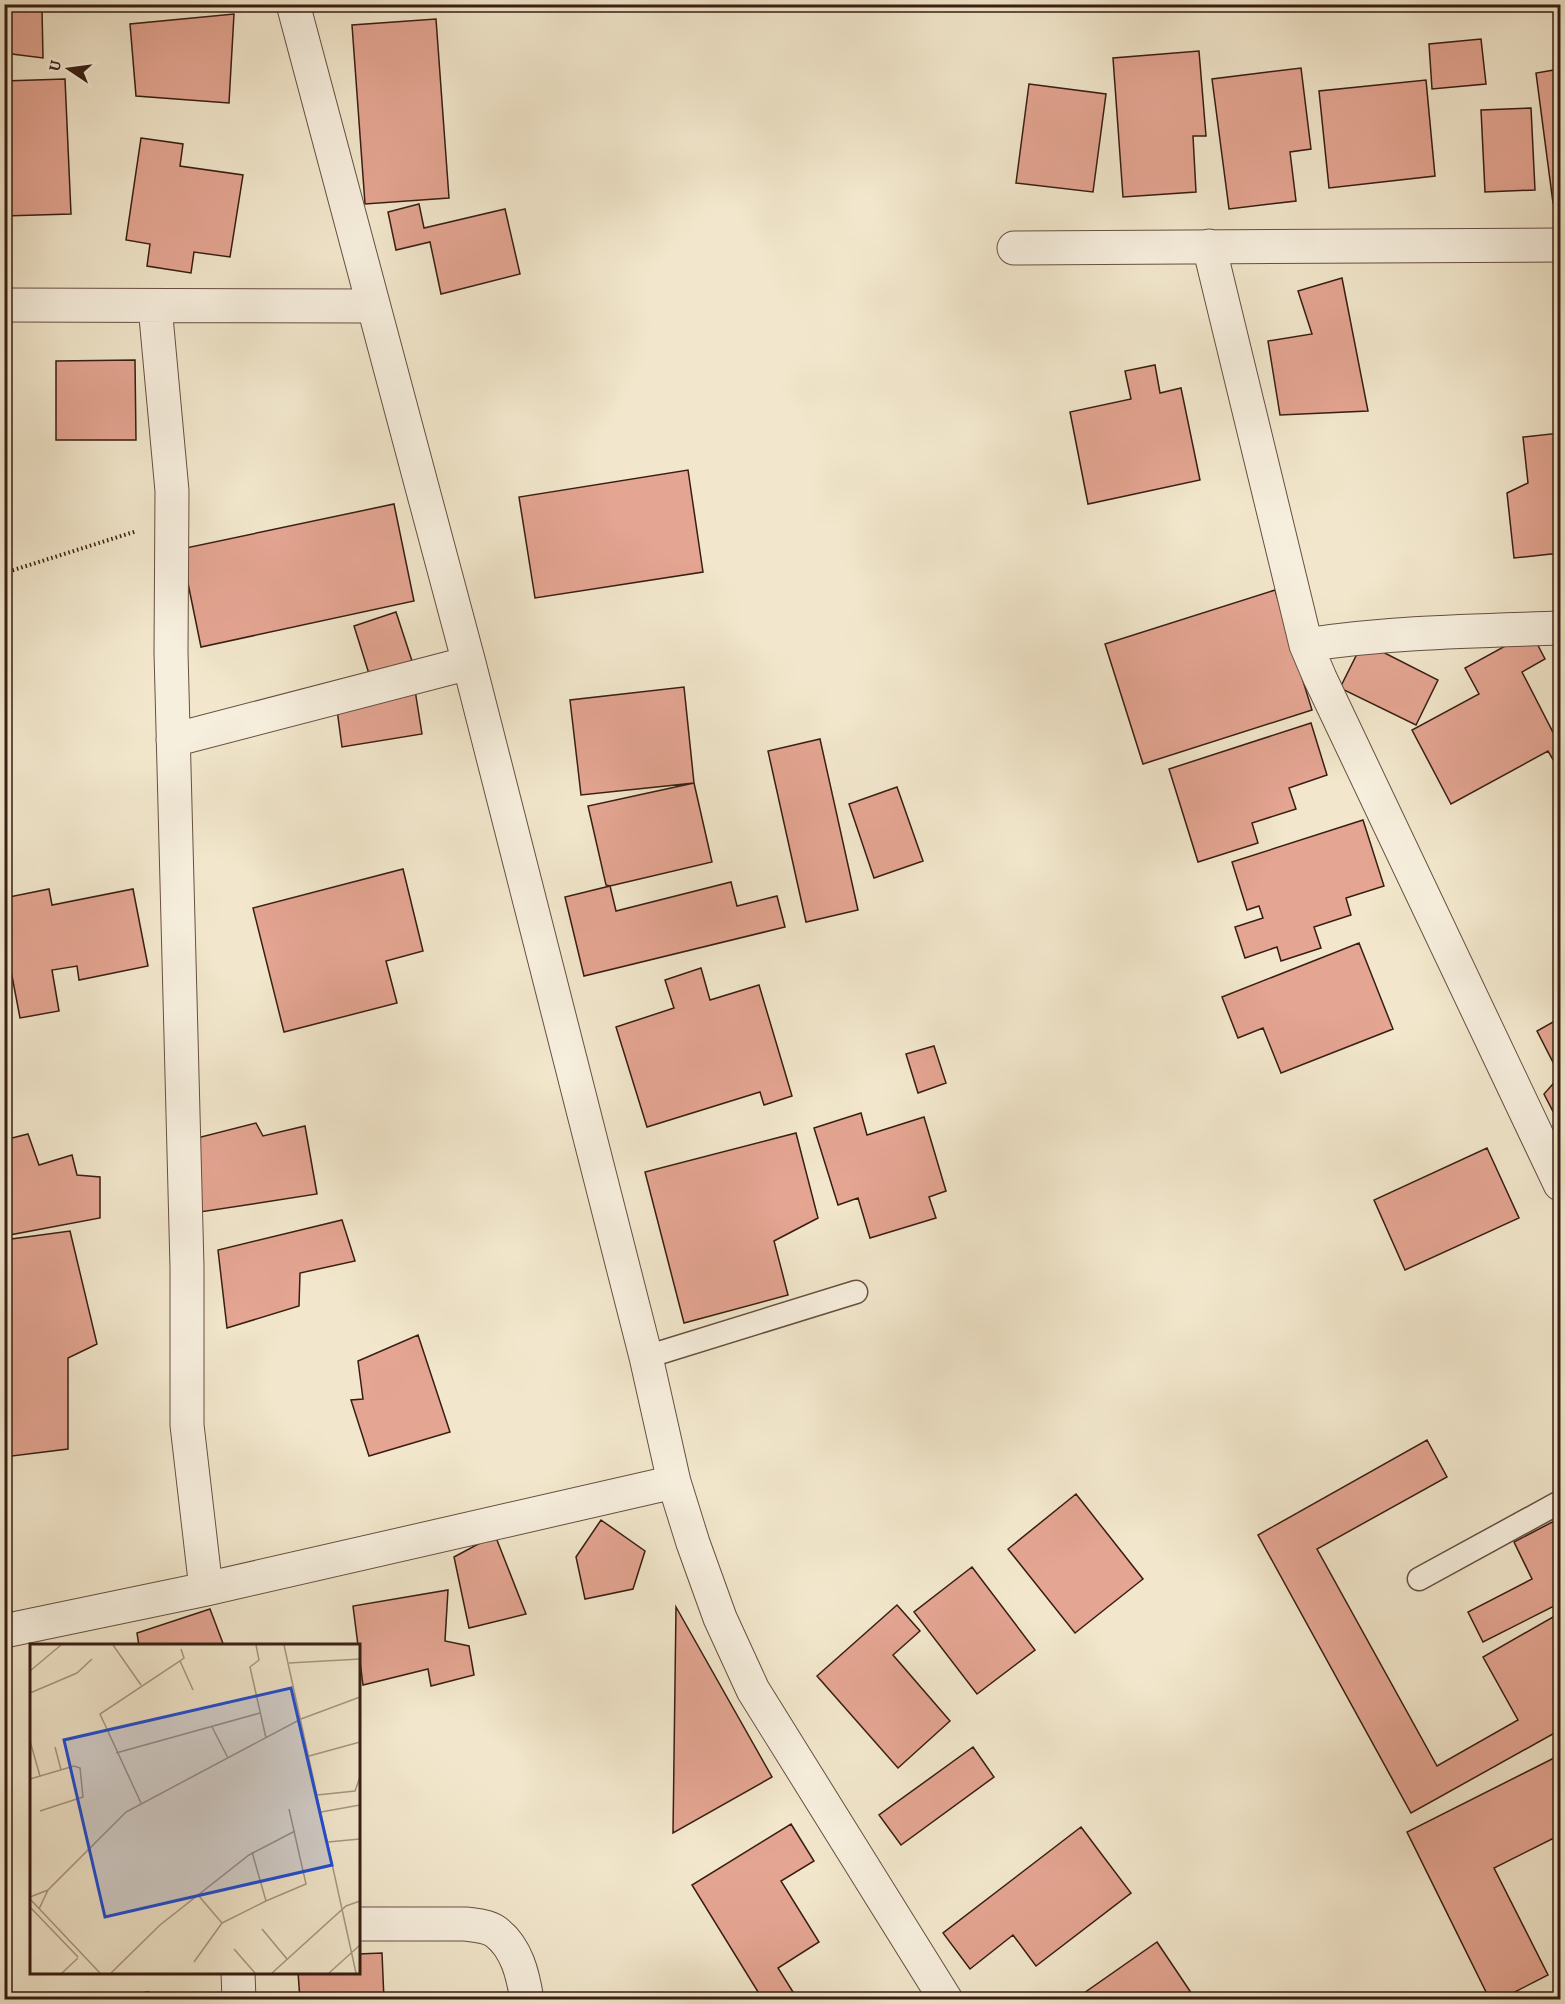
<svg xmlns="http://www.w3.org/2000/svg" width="1565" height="2004" font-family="Alegreya,serif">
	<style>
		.building { fill: #e4a592; stroke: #381e12; stroke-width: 1.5 }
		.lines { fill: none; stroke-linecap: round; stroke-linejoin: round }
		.service-casing { stroke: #665040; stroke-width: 25 }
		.minor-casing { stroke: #665040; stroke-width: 35 }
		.path { stroke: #381e12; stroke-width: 4; stroke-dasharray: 1.5 3; stroke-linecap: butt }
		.service { stroke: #f7efde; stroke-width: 22 }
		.minor { stroke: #f7efde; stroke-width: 33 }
		.inset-road { fill: none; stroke: #a89782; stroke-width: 1.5 }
		.view { fill: #1d4ed8; fill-opacity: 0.15; stroke: #1d4ed8; stroke-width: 3 }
		.inset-edge { fill: none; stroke: #381e12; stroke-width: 3 }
	</style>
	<rect width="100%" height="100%" fill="#f2e7cc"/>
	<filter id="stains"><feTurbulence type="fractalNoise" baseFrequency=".00333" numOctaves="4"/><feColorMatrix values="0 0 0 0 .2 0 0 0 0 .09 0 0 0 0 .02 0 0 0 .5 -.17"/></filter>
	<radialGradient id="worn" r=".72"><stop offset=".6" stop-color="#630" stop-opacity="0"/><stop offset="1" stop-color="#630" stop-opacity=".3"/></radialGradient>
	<path class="building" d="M4 6 42 9 43 58 4 53Z
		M234 14 229 103 136 96 130 24Z
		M436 19 449 198 365 204 352 25Z
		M1481 39 1486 84 1432 89 1429 44Z
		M1199 51 1206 136H1193L1196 192 1123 197 1113 58Z
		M1301 68 1311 149 1290 152 1296 201 1229 209 1212 79Z
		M1560 69V202L1553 203 1536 73Z
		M65 79 71 214 4 216V81Z
		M1426 80 1435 176 1329 188 1319 91Z
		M1029 84 1106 94 1093 192 1016 183Z
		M1531 108 1535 190 1485 192 1481 110Z
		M141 138 183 144 180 166 243 175 230 257 194 252 191 273 147 266 150 244 126 240Z
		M419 204 424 228 505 209 520 274 441 294 430 242 396 250 388 212Z
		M1342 278 1368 411 1280 415 1268 341 1312 334 1298 291Z
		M135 360 136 440H56V361Z
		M1155 365 1160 393 1181 388 1200 480 1088 504 1070 412 1131 399 1125 371Z
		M1560 433V553L1514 558 1507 493 1528 483 1523 437Z
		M688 470 703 572 535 598 519 497Z
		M394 504 414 601 201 647 181 549Z
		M1275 590 1312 710 1143 764 1105 644Z
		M396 612 413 664 370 677 354 626Z
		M1531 632 1545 659 1522 672 1560 746V766L1558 768 1548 751 1451 804 1412 730 1479 694 1465 668Z
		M1363 642 1438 680 1416 725 1340 688Z
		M684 687 694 783 581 795 570 700Z
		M415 690 422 734 342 747 336 702Z
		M1311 723 1327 775 1289 788 1296 809 1252 823 1258 843 1198 862 1169 769Z
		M820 739 858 910 806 922 768 751Z
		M694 783 712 862 610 886 606 885 588 806Z
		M897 787 923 861 874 878 849 804Z
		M1363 820 1384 886 1346 898 1351 915 1314 927 1321 948 1281 961 1277 947 1245 958 1235 927 1263 918 1259 906 1247 910 1232 862Z
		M403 869 423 951 386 961 397 1003 284 1032 253 908Z
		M731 882 737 906 777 896 785 927 584 976 565 897 610 886 616 911Z
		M49 889 52 905 133 889 148 966 79 980 77 966 52 970 59 1011 20 1018 4 934V898Z
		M1359 943 1393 1029 1281 1073 1263 1028 1238 1038 1222 997Z
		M701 968 710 1000 759 985 792 1096 764 1105 760 1092 647 1127 616 1027 674 1008 665 980Z
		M1560 1018V1125L1544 1094 1560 1076 1537 1031Z
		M934 1046 946 1083 918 1093 906 1054Z
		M861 1113 867 1135 924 1117 946 1191 929 1197 936 1218 870 1238 858 1198 838 1205 814 1128Z
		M256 1123 263 1136 305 1126 317 1194 200 1212 193 1139Z
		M796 1133 818 1218 774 1241 788 1295 684 1323 645 1172Z
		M28 1134 39 1165 72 1155 77 1175 100 1177V1218L4 1236V1140Z
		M1487 1148 1519 1218 1405 1270 1374 1200Z
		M342 1220 355 1261 300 1273 299 1306 227 1328 218 1250Z
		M70 1231 97 1344 68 1358V1449L4 1457V1240Z
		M418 1335 450 1432 369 1456 351 1400 363 1399 358 1361Z
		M1427 1440 1447 1477 1317 1549 1437 1766 1518 1720 1483 1657 1560 1613V1730L1411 1813 1258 1535Z
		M1076 1494 1143 1579 1075 1633 1008 1549Z
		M1560 1518V1603L1483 1642 1468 1612 1532 1579 1514 1542Z
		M601 1520 645 1551 633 1589 585 1599 576 1557Z
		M495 1535 526 1614 469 1628 454 1557Z
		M972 1567 1035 1650 977 1694 914 1612Z
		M448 1590 445 1641 469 1646 474 1675 431 1686 428 1669 363 1685 353 1606Z
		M897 1605 920 1631 893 1655 950 1721 898 1768 817 1676Z
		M676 1607 772 1777 673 1833Z
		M210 1609 224 1646H139L137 1633Z
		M973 1747 994 1777 901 1845 879 1815Z
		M1560 1755V1835L1494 1868 1548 1975 1499 2000H1490L1407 1832Z
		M791 1824 814 1861 781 1881 819 1942 778 1968 798 2000H763L692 1885Z
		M1081 1827 1131 1893 1036 1966 1013 1935 970 1969 943 1933Z
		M1157 1942 1196 2000H1074Z
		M382 1953 384 2000H300L298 1972H358V1954Z
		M148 1992 146 2000H109V1999Z"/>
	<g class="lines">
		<g class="service-casing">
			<path id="service" d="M646 1357 856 1292
				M1419 1579 1560 1502"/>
		</g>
		<g class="minor-casing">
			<path id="minor" d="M293 4 469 663 646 1357 674 1482 693 1543 720 1618 753 1690 946 2000
				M1209 246 1306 645 1320 678 1560 1184
				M1014 248 1560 245
				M4 305 372 306
				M155 306 172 491 171 652 187 1267V1425L206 1589
				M1306 645C1390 632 1475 631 1560 628
				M173 740 469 663
				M4 1631 206 1589 674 1482
				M358 1924H465C474 1925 488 1926 496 1932 517 1948 523 1975 527 2000
				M238 1972 239 2000"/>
		</g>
		<path class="path" d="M4 573 137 531"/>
		<use href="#service" class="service"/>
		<use href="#minor" class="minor"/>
	</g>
	<g transform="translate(30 1644)">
		<rect width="330" height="330" fill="#f2e7cc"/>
		<path class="inset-road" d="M83 1 111 41M226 1 229 16 220 23 236 94M254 1 326 329M150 17 163 46M259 19 330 15M0 27 31 1M0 49 47 29 62 15M182 83 198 114M0 97 10 132M25 103 31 126M86 109 230 69M279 112 330 98M0 135 44 122 50 124 53 153 10 167M287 151 325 147 330 133M111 159 70 70 150 17 154 14 151 5M291 168 330 161M298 198 330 195M222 208 236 257 276 240 259 165M0 253 18 246M0 255 70 329M0 263 48 313M9 265 18 246 96 168 271 75 330 53M192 279 236 257M232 285 257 315M204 305 225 329M164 318 192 279 168 251M32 329 48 314M81 329 130 281 219 211 265 187M242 329 316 262 330 257M299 329 330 301"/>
		<path class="view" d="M261 44 302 221 75 273 34 96Z"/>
		<rect width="330" height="330" class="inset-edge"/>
	</g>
	<rect width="1565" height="2004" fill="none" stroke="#f2e7cc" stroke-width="24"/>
	<rect x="6" y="6" width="1553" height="1992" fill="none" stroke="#381e12" stroke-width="3"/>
	<rect x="12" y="12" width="1541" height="1980" fill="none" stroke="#381e12" stroke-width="1.5"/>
	<g transform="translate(69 69) rotate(283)" stroke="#f7efde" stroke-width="4.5" paint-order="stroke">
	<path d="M0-4.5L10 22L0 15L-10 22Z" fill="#381e12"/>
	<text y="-9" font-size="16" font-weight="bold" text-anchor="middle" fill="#381e12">U</text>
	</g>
	<rect width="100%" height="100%" filter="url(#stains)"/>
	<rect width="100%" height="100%" fill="url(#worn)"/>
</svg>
